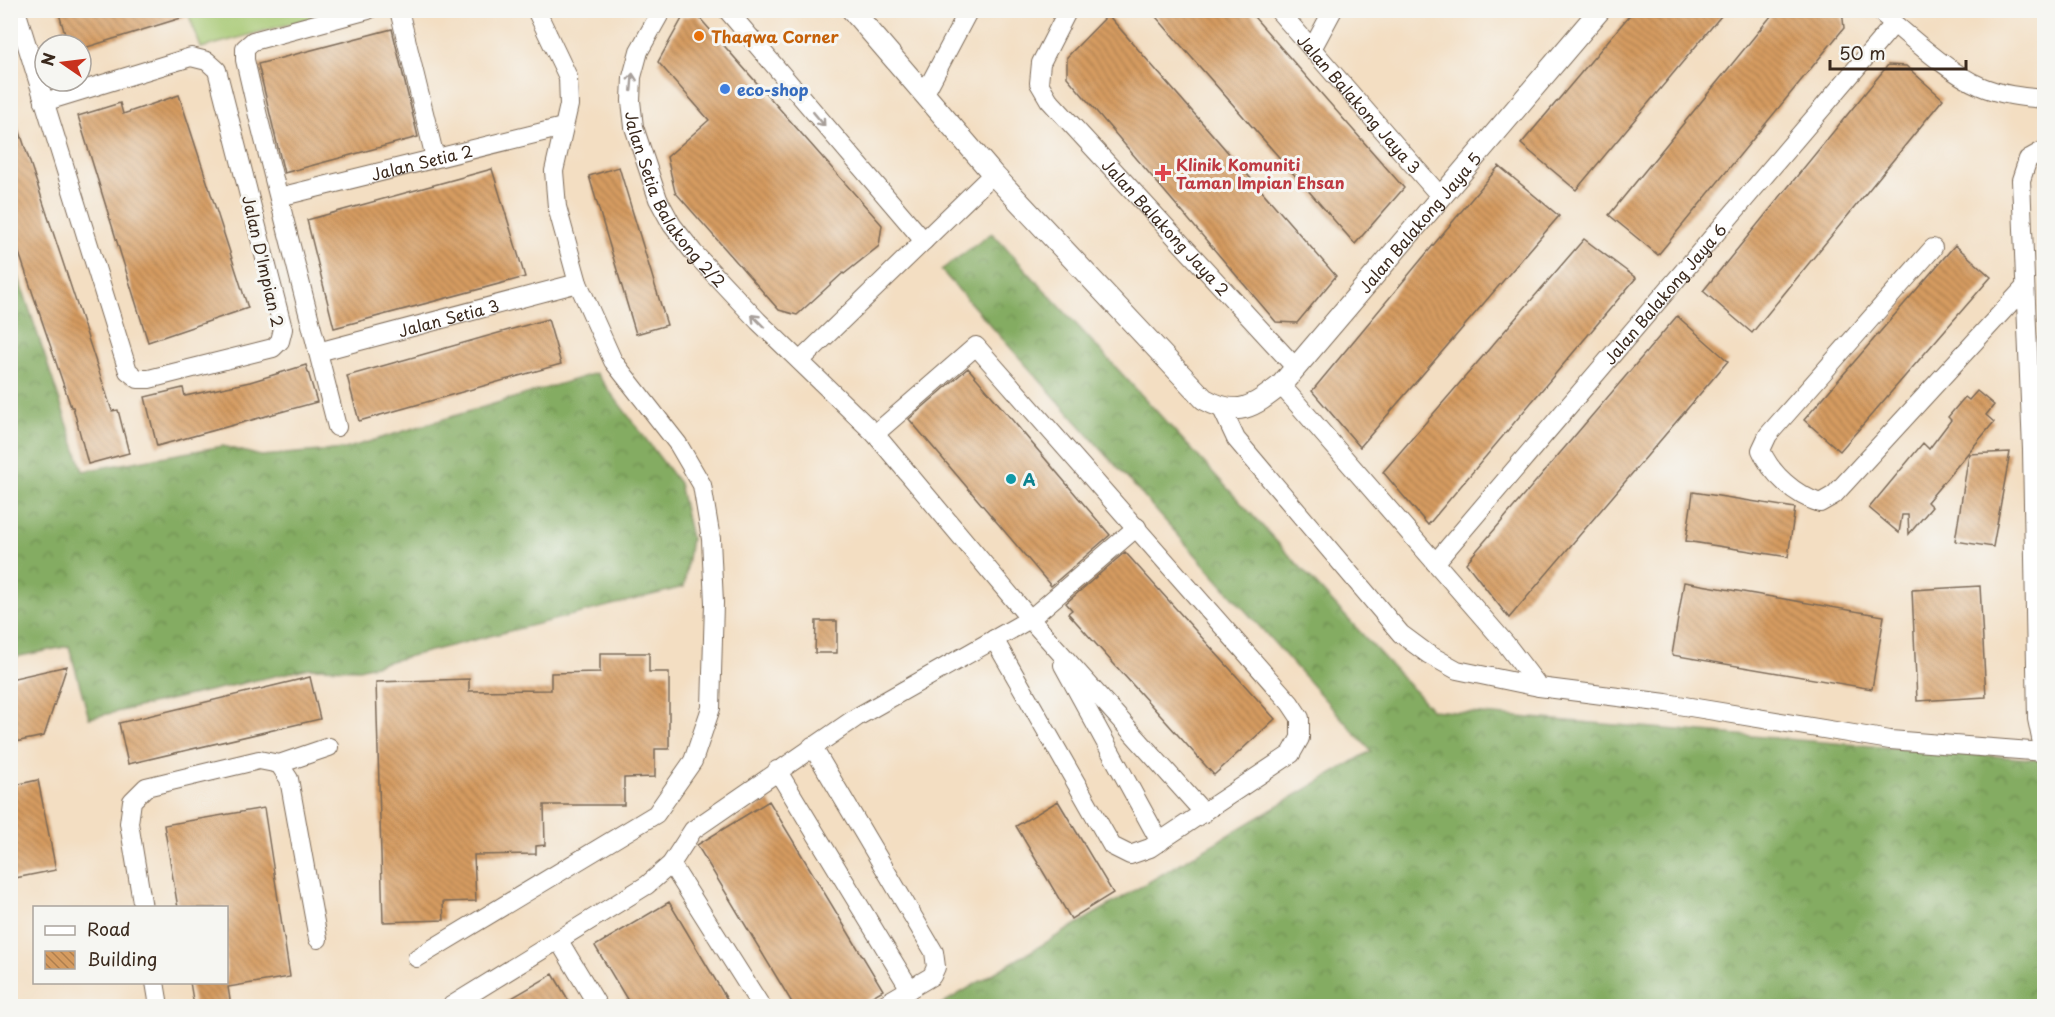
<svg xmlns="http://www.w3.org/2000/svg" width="2055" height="1017" font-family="'Playpen Sans',sans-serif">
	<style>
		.green { fill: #a5c770; stroke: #707847; stroke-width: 1.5 }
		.forest { fill: url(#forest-crowns); stroke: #606b40; stroke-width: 1.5 }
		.building { fill: url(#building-back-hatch) }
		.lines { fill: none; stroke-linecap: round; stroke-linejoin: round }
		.minor-casing { stroke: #7b6957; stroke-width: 20 }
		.tertiary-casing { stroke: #7b6957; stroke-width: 23 }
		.minor { stroke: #fff; stroke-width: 18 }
		.tertiary { stroke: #fff; stroke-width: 21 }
		.oneway { stroke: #a79f9a }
		.food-dot { fill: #e8710a; stroke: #f6f6f2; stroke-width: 2 }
		.shop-dot { fill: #3f7fe0; stroke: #f6f6f2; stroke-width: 2 }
		.health-dot { fill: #e0444e; stroke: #f6f6f2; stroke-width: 2 }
		.culture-dot { fill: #0f9aa8; stroke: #f6f6f2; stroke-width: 2 }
		.labels { text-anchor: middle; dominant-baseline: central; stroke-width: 6; stroke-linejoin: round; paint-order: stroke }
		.food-label { font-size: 16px; font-weight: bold; fill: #c56008; stroke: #f6f6f2; text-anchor: start }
		.shop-label { font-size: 16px; font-weight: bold; fill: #366cbe; stroke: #f6f6f2; text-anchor: start }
		.street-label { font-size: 16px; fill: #3b2a1e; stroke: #f6f6f2 }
		.health-label { font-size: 16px; font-weight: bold; fill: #be3a42; stroke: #f6f6f2; text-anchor: start }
		.culture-label { font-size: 16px; font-weight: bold; fill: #0d838f; stroke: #f6f6f2; text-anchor: start }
	</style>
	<defs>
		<pattern id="forest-crowns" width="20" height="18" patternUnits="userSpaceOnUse" patternTransform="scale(1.5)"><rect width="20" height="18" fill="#84ac62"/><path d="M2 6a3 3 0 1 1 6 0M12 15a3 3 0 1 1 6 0" fill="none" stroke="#6d8c50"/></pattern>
		<pattern id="building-back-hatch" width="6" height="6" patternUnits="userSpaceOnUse" patternTransform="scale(1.5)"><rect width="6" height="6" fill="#d59b60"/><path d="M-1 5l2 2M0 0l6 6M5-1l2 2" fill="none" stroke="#ae7f4f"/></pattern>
	</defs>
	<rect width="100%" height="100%" fill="#f6f6f2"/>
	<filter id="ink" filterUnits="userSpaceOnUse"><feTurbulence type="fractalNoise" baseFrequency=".0167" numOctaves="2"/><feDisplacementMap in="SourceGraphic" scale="12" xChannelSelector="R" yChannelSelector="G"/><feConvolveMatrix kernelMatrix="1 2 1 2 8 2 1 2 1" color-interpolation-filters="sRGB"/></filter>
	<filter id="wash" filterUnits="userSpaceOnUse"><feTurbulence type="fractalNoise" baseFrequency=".008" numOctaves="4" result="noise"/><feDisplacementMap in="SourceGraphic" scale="24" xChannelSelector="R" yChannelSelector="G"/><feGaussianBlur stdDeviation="1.35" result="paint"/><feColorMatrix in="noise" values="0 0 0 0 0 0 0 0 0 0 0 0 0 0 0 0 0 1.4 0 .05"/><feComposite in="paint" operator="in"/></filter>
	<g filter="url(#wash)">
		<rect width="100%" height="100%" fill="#f3dec2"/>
		<path class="green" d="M187 10 337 11 201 48Z"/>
		<path class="forest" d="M992 233 1432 710 2044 760V1006H938L1371 751 941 270Z
			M11 254 83 471 223 446 261 456 345 449 596 373 679 483 691 538 684 587 359 669 310 668 89 718 69 646 11 658Z"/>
		<g id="blocks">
			<path class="building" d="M58 10H193L194 14 81 49V45H68Z
				M1150 10H1248L1404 188 1355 244Z
				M1634 10H1726L1576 190 1521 144Z
				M1776 10H1842L1844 28 1658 255 1609 215Z
				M697 15 882 225 879 246 844 274 843 273 797 315 779 310 675 192 667 157 709 120 658 62 683 17Z
				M1108 15 1336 276 1297 323 1276 322 1067 77V57Z
				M392 29 418 137 284 173 258 64Z
				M1888 65 1906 66 1943 99 1752 333 1703 291Z
				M179 95 248 308 148 342 78 116 120 103 123 114Z
				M10 114H14L112 411 118 410 129 453 88 464 73 407H71L10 226Z
				M1499 166 1559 216 1360 447 1312 391Z
				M619 167 667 325 636 334 589 176Z
				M492 169 525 277 334 328 307 220Z
				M1584 239 1636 278 1428 525 1383 472Z
				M1955 245 1991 277 1840 451 1804 420Z
				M1677 316 1728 361 1509 618 1466 563Z
				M548 319 561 364 359 421 347 376Z
				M306 365 317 402 157 446 145 397 183 388 185 396 250 382Z
				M968 368 1110 535 1051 586 909 419Z
				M1977 391 1994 405 1986 415 1994 422 1927 502 1932 507 1909 534 1908 515H1902L1899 533 1869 508 1923 443 1929 449 1951 420 1948 417 1965 397 1969 400Z
				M2010 452 1993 547 1955 541 1969 454Z
				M1693 492 1795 508 1788 557 1686 541Z
				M1125 552 1275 719 1214 775 1068 613 1072 610 1066 603Z
				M1684 582 1884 616 1872 689 1672 655Z
				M1980 586 1986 697 1917 701 1912 590Z
				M816 621H837V653H815Z
				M600 653H649V672H669V749H655V777L624 778V805H544L545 845 536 846V854L474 855 476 901 443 902 444 920 383 922 376 682 469 679V691L551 690V673L600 672Z
				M67 666 44 736 10 743V679Z
				M310 677 320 719 128 764 119 723Z
				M38 780 56 870 10 879V786Z
				M769 801 883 990 856 1006H794L697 845Z
				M1058 801 1113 893 1071 919 1016 826Z
				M264 808 290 977 228 987 231 1006H194L190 982H226V908H178L164 825Z
				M669 902 731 1006H631L595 946Z
				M553 974 572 1006H498Z"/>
		</g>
	</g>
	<g filter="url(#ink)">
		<use href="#blocks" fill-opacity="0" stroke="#7b6957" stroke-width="1.5"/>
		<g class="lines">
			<g class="minor-casing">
				<g id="minor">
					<path d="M16 10 128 371 138 379H149L273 348 280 341 283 329 217 70 207 61 191 57 44 102"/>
					<path d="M399 10 435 158"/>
					<path id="s1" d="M662 10 639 51 632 77 631 101 634 127 658 199 672 225 694 253 758 321 875 434 1030 619 1204 813"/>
					<path d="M727 10 924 241"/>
					<path id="s2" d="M1068 10 1041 63 1039 83 1049 100 1296 368"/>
					<path id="s3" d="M1278 10 1441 197"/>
					<path d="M1878 10C1907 34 1947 72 1980 86 2001 95 2022 97 2044 99"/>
					<path d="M1312 49 1333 10"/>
					<path d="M925 93 969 10"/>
					<path d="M2044 150 2028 159 2021 180 2032 450 2037 719 2044 753"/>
					<path id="s4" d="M279 197 563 127"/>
					<path d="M1933 248 1768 435 1761 450C1771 474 1795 495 1820 503L1834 495 2024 288"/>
					<path id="s5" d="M318 352 578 283"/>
					<path d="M800 361 993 174"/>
					<path d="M1281 385 1506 644 1539 687"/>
					<path d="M1222 409 1236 439 1401 634 1428 654 1457 670 1539 687 1666 703 1890 740 2043 752"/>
					<path d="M337 427 258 116 245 60V48L253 41 368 10"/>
					<path d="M875 434 976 346 1290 703 1300 718V738L1291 754 1150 848 1130 855 1112 846 994 639"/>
					<path id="s6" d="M1435 563 1894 24"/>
					<path d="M1063 665 1160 842"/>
					<path d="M812 746 934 952 936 967 932 976 881 1006"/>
					<path d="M279 764 289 779 318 939"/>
					<path d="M279 764 329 747"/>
					<path d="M777 770 910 989"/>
					<path d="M671 864 761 1006"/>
					<path d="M143 908 129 823 132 801 146 787 259 760 279 764"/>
					<path d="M559 941 598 1006"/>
					<path d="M417 958 656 814 693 761 711 708 714 603 711 539 702 485 678 444 613 361 578 283 557 207 554 171 569 105 568 77 536 10"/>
					<path d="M155 982 159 1006"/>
					<path d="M451 1006 647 885 671 864 693 830 857 717 1030 619 1137 527"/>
				</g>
			</g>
			<g class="tertiary-casing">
				<g id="tertiary">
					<path id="s7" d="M852 10 993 174 1204 399C1238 418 1253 407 1281 385L1600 10"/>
				</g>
			</g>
			<use href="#minor" class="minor"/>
			<use href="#tertiary" class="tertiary"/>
		</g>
		<defs><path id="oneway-shaft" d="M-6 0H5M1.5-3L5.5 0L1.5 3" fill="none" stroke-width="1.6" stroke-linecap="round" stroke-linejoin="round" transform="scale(1.5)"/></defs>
		<g class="oneway">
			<use href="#oneway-shaft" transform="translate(632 82) rotate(-85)"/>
			<use href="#oneway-shaft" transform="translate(819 119) rotate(50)"/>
			<use href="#oneway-shaft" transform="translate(758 321) rotate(-135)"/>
		</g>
	</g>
	<circle class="food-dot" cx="699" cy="36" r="6"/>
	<circle class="shop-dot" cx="725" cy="89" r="6"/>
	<path class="health-dot" d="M1160 164h6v6h6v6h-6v6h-6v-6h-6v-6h6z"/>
	<circle class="culture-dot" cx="1011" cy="479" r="6"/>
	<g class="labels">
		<g class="food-label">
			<text x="711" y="36">Thaqwa Corner</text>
		</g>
		<g class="shop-label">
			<text x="737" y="89">eco-shop</text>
		</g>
		<g class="street-label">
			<text stroke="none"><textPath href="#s3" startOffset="124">Jalan Balakong Jaya 3</textPath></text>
			<text stroke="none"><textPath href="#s4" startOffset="147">Jalan Setia 2</textPath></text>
			<text stroke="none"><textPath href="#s1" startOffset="208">Jalan Setia Balakong 2/2</textPath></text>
			<text stroke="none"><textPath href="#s7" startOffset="824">Jalan Balakong Jaya 5</textPath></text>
			<text stroke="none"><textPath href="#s2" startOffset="272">Jalan Balakong Jaya 2</textPath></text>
			<text transform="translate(264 261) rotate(77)">Jalan D'Impian 2</text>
			<text stroke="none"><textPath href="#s6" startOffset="354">Jalan Balakong Jaya 6</textPath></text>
			<text stroke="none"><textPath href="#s5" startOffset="135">Jalan Setia 3</textPath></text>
		</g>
		<g class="health-label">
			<text x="1176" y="164">Klinik Komuniti<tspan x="1176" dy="18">Taman Impian Ehsan</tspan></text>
		</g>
		<g class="culture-label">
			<text x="1023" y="479">A</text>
		</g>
	</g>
	<rect width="2055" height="1017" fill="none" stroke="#f6f6f2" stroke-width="36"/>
	<rect x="33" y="906" width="195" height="78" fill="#f6f6f2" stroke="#aba49d" stroke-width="1.5"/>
	<rect x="45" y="926" width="30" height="9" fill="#ffffff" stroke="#aba49d" stroke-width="1.5"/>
	<text x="87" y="936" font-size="18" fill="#3b2a1e">Road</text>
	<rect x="45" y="951" width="30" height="18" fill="url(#building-back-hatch)" stroke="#aba49d" stroke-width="1.5"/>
	<text x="87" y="966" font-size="18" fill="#3b2a1e">Building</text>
	<g transform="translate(63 63) rotate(284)"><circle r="28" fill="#f6f6f2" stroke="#aba49d" stroke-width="1.5"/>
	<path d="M0-4.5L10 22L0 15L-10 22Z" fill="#c8321e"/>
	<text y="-9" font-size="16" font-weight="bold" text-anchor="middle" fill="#3b2a1e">N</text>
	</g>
	<path d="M1830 60v9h136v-9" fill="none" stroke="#3b2a1e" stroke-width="3"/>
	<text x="1839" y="60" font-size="18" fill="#3b2a1e" stroke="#f6f6f2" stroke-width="4.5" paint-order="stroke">50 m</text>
</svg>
